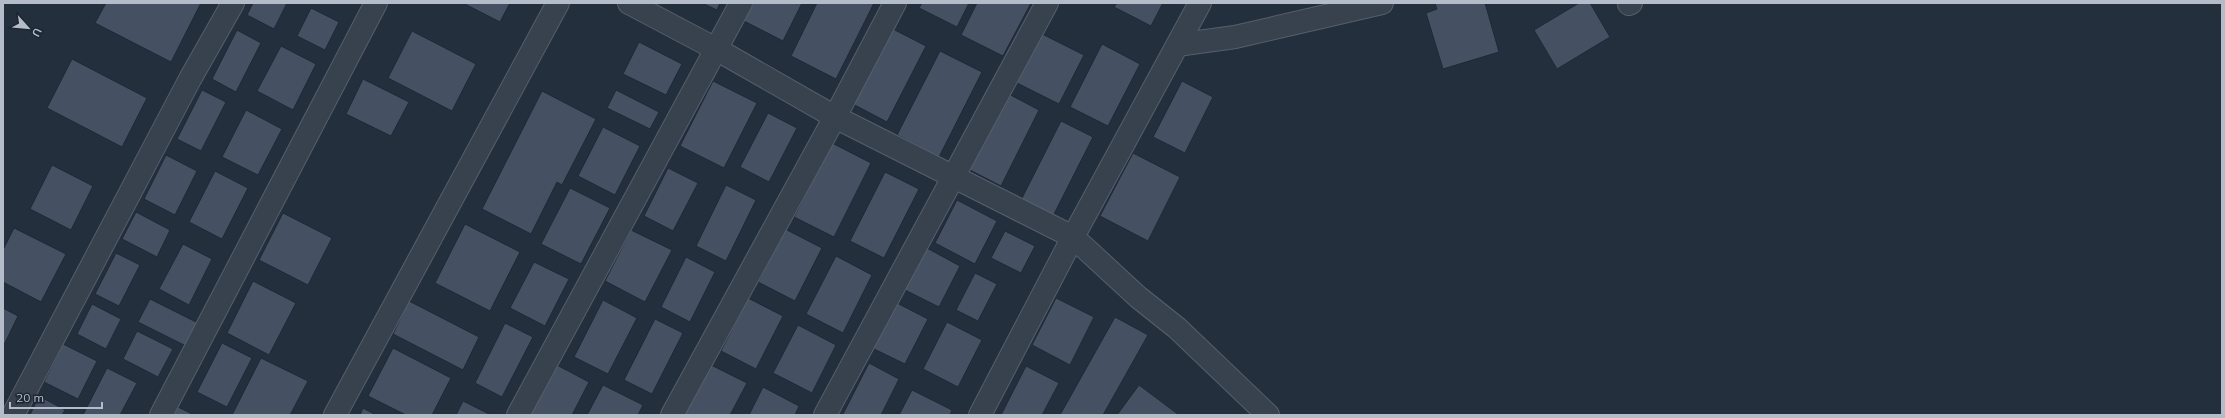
<svg xmlns="http://www.w3.org/2000/svg" width="2225" height="418" font-family="Mulish,sans-serif">
	<style>
		.building { fill: #455162; stroke: #1f2835 }
		.lines { fill: none; stroke-linecap: round; stroke-linejoin: round }
		.street-casing { stroke: #565f6c; stroke-width: 24 }
		.street { stroke: #38414e; stroke-width: 22 }
	</style>
	<rect width="100%" height="100%" fill="#242f3e"/>
	<path class="building" d="M106 3H201L171 62 95 23Z
		M253 3H287L274 29 247 15Z
		M463 3H510L500 22Z
		M702 3H720L717 10Z
		M753 3H802L783 41 744 21Z
		M817 3H874L836 79 791 56Z
		M922 3H969L957 27 919 8Z
		M977 3H1031L1003 56 961 35Z
		M1117 3H1163L1151 26 1114 7Z
		M1435 3H1485L1499 52 1443 69 1426 13 1437 9Z
		M1579 3H1590L1610 37 1557 69 1534 30Z
		M311 8 339 22 325 50 297 36Z
		M889 27 926 46 887 122 851 103Z
		M237 30 261 43 236 92 212 79Z
		M412 31 476 64 452 111 388 78Z
		M1038 32 1084 55 1059 104 1013 81Z
		M639 42 682 64 666 95 623 74Z
		M1102 44 1140 64 1108 126 1070 107Z
		M281 46 316 64 293 110 257 91Z
		M940 51 982 72 939 157 897 135Z
		M72 59 147 98 122 147 47 108Z
		M363 79 409 102 391 136 346 114Z
		M713 81 757 103 724 168 680 146Z
		M1182 81 1213 97 1185 153 1153 137Z
		M202 90 226 102 201 151 177 139Z
		M616 90 659 112 650 129 607 108Z
		M542 91 596 119 562 185 557 182 531 234 482 209Z
		M1005 92 1039 110 1001 186 966 168Z
		M246 110 282 129 258 175 222 157Z
		M768 113 797 128 769 182 740 167Z
		M1061 121 1093 137 1052 218 1020 202Z
		M603 127 640 146 615 195 578 176Z
		M832 143 871 163 834 237 794 217Z
		M1133 153 1180 177 1148 241 1100 216Z
		M166 155 197 171 175 215 144 199Z
		M52 165 93 186 71 230 30 209Z
		M668 168 698 183 673 231 644 216Z
		M215 171 248 188 222 239 189 222Z
		M885 172 919 189 884 258 850 241Z
		M726 185 756 200 726 261 696 246Z
		M570 188 610 208 581 264 541 244Z
		M957 200 997 221 975 264 935 243Z
		M136 212 170 230 157 257 122 239Z
		M283 213 332 238 308 285 259 260Z
		M465 224 520 252 490 311 435 283Z
		M14 228 66 254 41 302 3 282V250Z
		M785 229 822 248 795 301 758 282Z
		M631 230 672 250 645 302 605 281Z
		M1005 231 1035 246 1021 273 991 258Z
		M183 244 212 259 189 305 159 289Z
		M925 247 960 266 939 307 903 289Z
		M116 253 140 265 119 306 95 294Z
		M836 256 872 275 843 333 806 314Z
		M686 257 715 272 690 322 661 307Z
		M534 262 569 279 545 326 510 308Z
		M975 273 997 284 978 321 956 310Z
		M253 281 296 303 269 355 227 333Z
		M748 298 783 316 756 369 721 351Z
		M1056 298 1094 317 1070 365 1032 345Z
		M150 299 200 324 188 347 138 322Z
		M603 300 637 318 608 374 574 357Z
		M409 301 479 337 463 370 393 334Z
		M895 302 928 319 905 364 872 348Z
		M92 304 121 319 106 349 77 334Z
		M3 308 18 316 3 347Z
		M1115 317 1148 335 1103 415H1060Z
		M655 319 683 333 652 394 624 380Z
		M947 322 982 340 958 387 923 369Z
		M505 323 533 337 502 397 475 383Z
		M798 325 836 345 812 393 773 373Z
		M137 331 173 349 158 377 123 359Z
		M222 343 252 358 227 407 197 392Z
		M63 344 97 361 78 399 44 382Z
		M393 348 451 378 432 415H406L368 396Z
		M261 358 308 381 290 415H232Z
		M553 363 589 382 572 415H527Z
		M707 363 747 383 730 415H685L682 413Z
		M869 363 899 379 881 415H846L843 414Z
		M1026 366 1059 383 1042 415H1001Z
		M107 368 137 383 120 415H83Z
		M603 385 643 405 638 415H587Z
		M1139 385 1179 415H1117Z
		M763 387 799 406 795 415H749Z
		M912 390 952 410 950 415H899Z
		M39 396 65 410 62 415H30Z
		M463 401 489 414V415H456Z
		M178 407 194 415H174Z
		M363 408 376 415H360Z"/>
	<g class="lines">
		<g class="street-casing">
			<path id="street" d="M629 3 716 49 835 117 1073 237 1138 297 1177 328 1268 415
				M1629 4 1631 3
				M1177 45 1235 37 1382 3
				M13 415 190 79 233 3
				M161 415 376 3
				M335 415 558 3
				M518 415 741 3
				M672 415 835 117 895 3
				M825 415 1047 3
				M980 415 1073 237 1200 3"/>
		</g>
		<use href="#street" class="street"/>
	</g>
	<rect width="2225" height="418" fill="none" stroke="#b4bcc9" stroke-width="8"/>
	<g transform="translate(28 28) rotate(117)" stroke="#1d2633" stroke-width="3" paint-order="stroke">
	<path d="M0-3L7 15L0 10L-7 15Z" fill="#b4bcc9"/>
	<text y="-6" font-size="11" font-weight="bold" text-anchor="middle" fill="#b4bcc9">U</text>
	</g>
	<path d="M10 402v6h92v-6" fill="none" stroke="#b4bcc9" stroke-width="2"/>
	<text x="16" y="402" font-size="12" fill="#b4bcc9" stroke="#1d2633" stroke-width="3" paint-order="stroke">20 m</text>
</svg>
